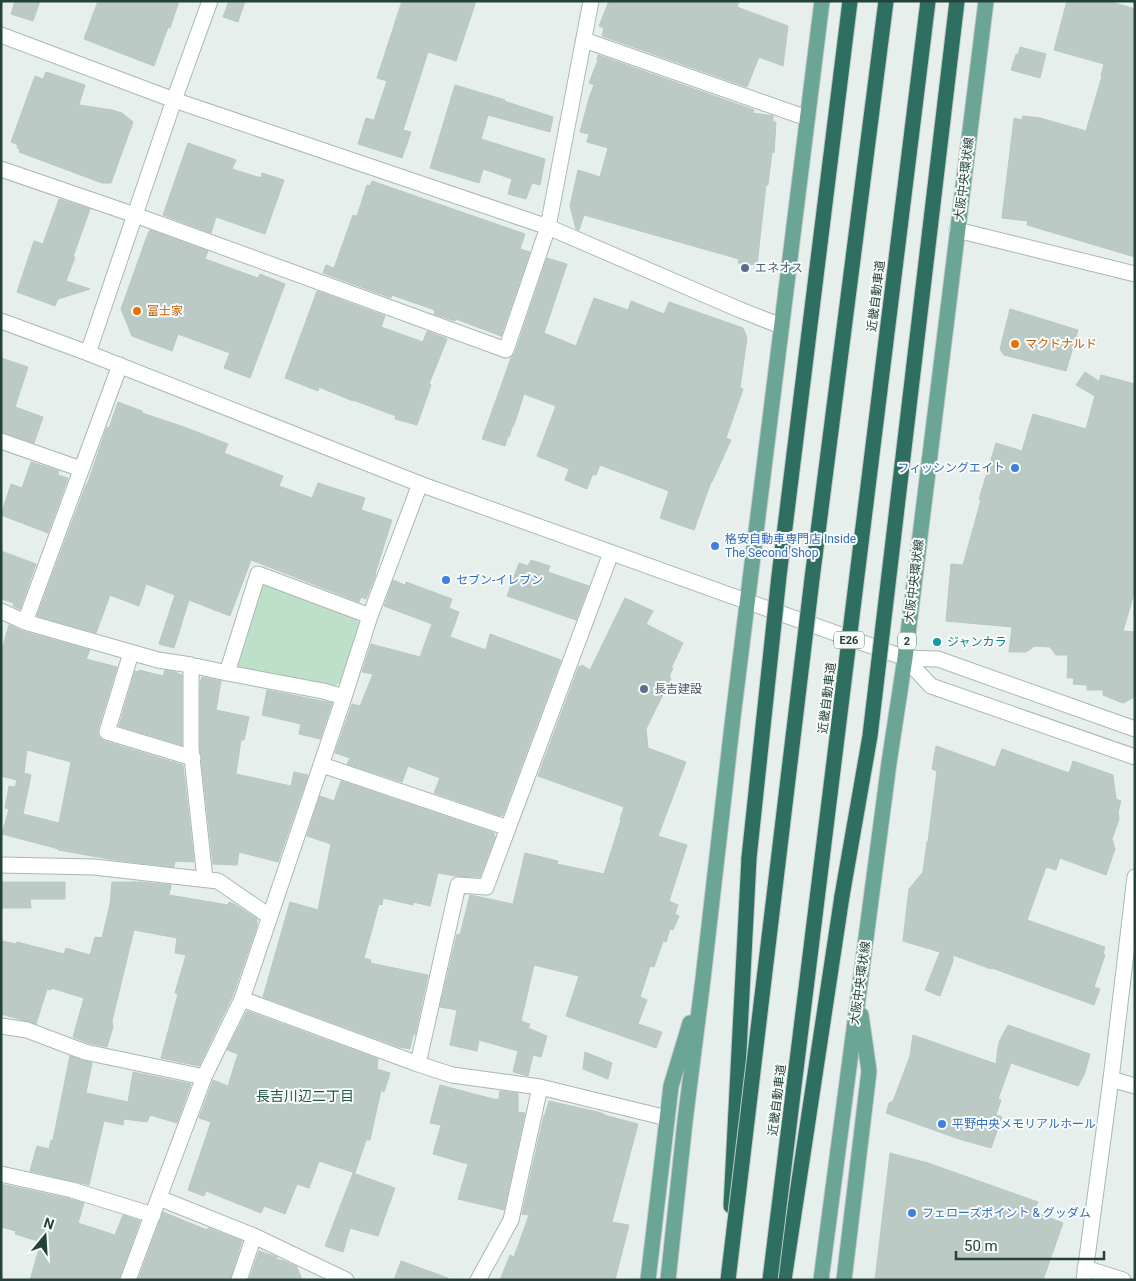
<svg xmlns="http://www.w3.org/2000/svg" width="1136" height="1281" font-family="Roboto,'Noto Sans JP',sans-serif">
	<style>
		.green { fill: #bfe0c8 }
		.building { fill: #bbcac4; stroke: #b8c9c2; fill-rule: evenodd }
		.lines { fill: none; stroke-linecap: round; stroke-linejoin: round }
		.street-casing { stroke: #a8b8b2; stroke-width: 17 }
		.secondary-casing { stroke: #a4bbb3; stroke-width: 17 }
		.primary-casing { stroke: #c2cac8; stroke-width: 17 }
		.highway-casing { stroke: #c2cac8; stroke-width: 17 }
		.street { stroke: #fff; stroke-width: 15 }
		.secondary { stroke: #fff; stroke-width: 15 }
		.primary { stroke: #6aa596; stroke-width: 15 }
		.highway { stroke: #2f6f62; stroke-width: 15 }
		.highway-bridge-casing { stroke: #c2cac8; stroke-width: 17; stroke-linecap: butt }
		.highway-bridge { stroke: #2f6f62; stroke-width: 15 }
		.service-dot { fill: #5c6f8a; stroke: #f7fbf9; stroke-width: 2 }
		.food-dot { fill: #e8710a; stroke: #f7fbf9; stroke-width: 2 }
		.shop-dot { fill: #3f7fe0; stroke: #f7fbf9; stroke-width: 2 }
		.culture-dot { fill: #0f9aa8; stroke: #f7fbf9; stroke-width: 2 }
		.labels { text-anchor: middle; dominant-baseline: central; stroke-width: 4; stroke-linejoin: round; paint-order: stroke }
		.shield { fill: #f7fbf9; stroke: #637a73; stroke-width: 1 }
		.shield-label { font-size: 11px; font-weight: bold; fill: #24423a }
		.street-label { font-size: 12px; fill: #24423a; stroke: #f7fbf9 }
		.service-label { font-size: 12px; fill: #4e5e75; stroke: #f7fbf9; text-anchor: start }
		.food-label { font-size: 12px; fill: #c56008; stroke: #f7fbf9; text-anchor: start }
		.shop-label { font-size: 12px; fill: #366cbe; stroke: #f7fbf9; text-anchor: start }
		.culture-label { font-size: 12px; fill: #0d838f; stroke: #f7fbf9; text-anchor: start }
		.neighbourhood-label { font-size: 14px; fill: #1f5548; stroke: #f7fbf9 }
	</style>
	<rect width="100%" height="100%" fill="#e6efeb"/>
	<path class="green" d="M268 584 356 618 360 625 342 682 334 686 240 670 236 663 259 589Z"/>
	<path class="building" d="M15 1H40L33 21 11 14Z
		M98 1H179L170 28 168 27 154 66 84 39Z
		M229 1H245L238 22 223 17Z
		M402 1H476L456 61 428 52 403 130 411 132 402 158 358 144 366 118 374 120 387 81 377 78Z
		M609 1H739L737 7 788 26 783 66 759 57 747 87 602 36 604 28 599 26Z
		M1067 1H1108L1135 9V257L1027 225 1028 221 1002 218 1014 118 1022 120 1023 116 1040 118 1086 131 1102 76 1101 75 1104 64 1054 50Z
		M1020 47 1046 54 1040 78 1011 70 1016 54 1018 55Z
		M598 55 754 110 753 113 773 116V122H776L774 153 772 152 768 185H766L757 265 738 263 739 259 584 215 579 230 576 229 570 206 578 170 600 177 608 148 587 142 589 134 580 132 589 98 594 85 589 83 598 60H597Z
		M46 72 85 85 79 105 112 110 122 113 133 122 111 183H102L19 152 20 149 17 148 18 145 11 142 35 76 43 79Z
		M455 85 505 100 504 101 553 117 550 132 488 115 481 139 545 159 540 185 532 183 526 199 508 194 512 179 483 169 479 183 430 168Z
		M188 143 236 160 232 169 261 178 262 173 284 180 265 234 216 217 211 233 163 215Z
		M372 181 525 234 520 249 530 252 501 336 456 319 455 321 434 314 435 311 432 309 392 295 391 298 323 273 326 265 334 268 353 215 357 216 367 185 370 186Z
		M59 199 90 209 73 257H75L66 281 90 289 58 299 55 306 17 292 34 241 43 244Z
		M150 230 208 251 205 259 258 278 260 274 285 284 250 378 224 368 230 353 178 334 172 351 132 336 121 309 146 239 149 231Z
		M547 258 567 264 544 333 576 346 594 298 628 310 631 301 664 314 669 302 743 328 747 338 740 388 743 389 726 438 731 440 712 482H711L694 530 660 518 669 491 600 465 596 475H592L587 489 565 480 569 469 537 456 556 406 524 394 514 425H513L509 437 508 436 505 446 482 439 511 358 515 353Z
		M317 291 385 316 381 327 423 342 427 331 447 339 429 384 431 385 417 425 395 419 396 416 353 400V401L319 387 318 391 285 378Z
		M1010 309 1078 330 1066 371 1004 355 1000 349Z
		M1 358 28 367 15 407 43 417 34 443 1 432Z
		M1085 372 1099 381 1101 375 1135 384V590L1123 631 1135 632V697L1123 703 1103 695V690H1087V685L1073 684 1074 678H1067L1068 655H1056L1050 647 1035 646 1026 652H1009L1012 627 946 621 951 564 963 565 981 500 979 499 996 443 1022 451 1033 414 1086 429 1095 396 1076 385Z
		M118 402 142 411V413L184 427 228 444 224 453 283 476 279 486 312 498 318 483 365 498 361 510 392 520 375 574H376L366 599 361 597 359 602 251 560 230 616 189 600 174 648 159 644 175 595 146 584 139 606 110 595 96 633 37 616 86 485H87L107 427 109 428Z
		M31 462 59 471 58 475 68 478 48 533 1 515 11 484 22 488Z
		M1 551 36 564 20 609 13 606 14 603 1 599Z
		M531 560 550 566 548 572 589 586 576 620 507 596 519 563 528 566Z
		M393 580 405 585 406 582 452 599 449 608 459 612 450 637 486 650 490 634 561 660 503 815 501 816 434 793 440 778 408 766 402 782 347 764 350 758 335 753 352 704 360 706 373 674 362 672 371 644 420 657 432 624 384 606Z
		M625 598 653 611 646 624 683 643 671 668H673L669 677 671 678 646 729 648 748 686 762 658 836 687 845 669 901 678 905 675 914 679 916 673 930 670 929 666 942 663 941 654 967 650 966 640 997 647 1000 638 1024 662 1032 656 1048 566 1016 579 976 534 965 521 1021 530 1024 528 1028 547 1036 541 1057 533 1055 528 1076 513 1072 518 1051 479 1040 477 1051 450 1045 457 1010 440 1007 457 934 460 935 470 895 513 904 525 853 558 861 557 864 604 874 621 820 620 819 624 807 538 776 579 666 581 667 582 665 590 670Z
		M9 625 22 631 90 650 86 659 117 667 98 729V735L101 739 104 741 183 765 194 862 175 861 174 867 115 860 58 850 59 849 2 834 9 809 5 808 9 786 15 787 17 780 1 776V653ZM27 750 71 762 59 823 23 814 31 775 24 773Z
		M139 670 163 676 165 670 175 672 182 675V745L119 726 135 671 139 672Z
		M202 677 221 681 216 710 249 717 244 740H241L236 774 291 786 294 772 308 775 278 862 239 852 237 865 213 864 200 748V683Z
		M267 690 332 703 320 739 299 734 301 724 262 715Z
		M936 746 995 767 1002 749 1069 773 1073 761 1113 775 1116 799 1121 801 1118 812 1119 819 1112 839 1115 849 1106 875 1060 858 1056 870 1046 867 1027 920 1105 947 1103 954 1105 955 1094 987 1100 989 1094 1005 992 968 991 969 953 955V961L940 996 925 990 940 952 903 941 909 889 923 872 927 842H928L937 771 932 769Z
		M341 781 494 833 495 837 480 877 456 876 438 873 430 906 413 902V905L383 898 382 905 379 904 364 958 371 960 370 963 428 975 415 1035H413L410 1049 399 1047 263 997 290 902 318 910 331 844 307 836 320 796 334 801Z
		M1 882H65V899H30L31 908H1Z
		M112 882H141L171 885 169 895 228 905 229 902 234 904 257 919V926L233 995 199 1066 161 1058 178 994 175 993 186 955 175 953 177 938 134 930 112 1021 113 1027 107 1047 88 1043 73 1037 84 998 51 988V990L47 989 36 1024 1 1014V941L16 944 17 942 64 954 66 948 90 955 95 937 102 938 110 904Z
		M247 1011 378 1059 377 1069 390 1073 384 1092 381 1090 370 1140H366L355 1173 319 1161 309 1188 297 1184 285 1214 264 1206 261 1213 206 1191 204 1196 188 1190 211 1122 199 1118 213 1080 228 1086 238 1054 227 1050Z
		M1008 1025 1090 1054 1084 1075 1078 1086 1011 1063 998 1099 1001 1100 996 1115 1002 1117 991 1148 959 1139 886 1113 889 1103 893 1101 895 1096 910 1056 913 1035 996 1064 998 1047 1000 1040Z
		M585 1052 612 1063 608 1079 583 1069Z
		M70 1056 92 1063 86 1093 128 1102 133 1072 191 1084 177 1123 150 1115 147 1122 124 1119 123 1125 104 1121 89 1185 30 1171 37 1146 49 1149 51 1140H53Z
		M440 1085 497 1100V1099H499L500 1091 518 1093V1112L525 1113 504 1210 458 1199 468 1164 433 1154 441 1125 430 1123Z
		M549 1101 598 1112 604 1114V1115L638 1124 612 1222 629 1225 615 1280H500L510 1255 514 1257 529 1215 522 1214 544 1115H545Z
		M890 1153 928 1163 1038 1202 1034 1212 1063 1223 1043 1280H875Z
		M353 1173 395 1188 378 1236 350 1228 343 1252 325 1246Z
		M1 1184 70 1199 84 1203 78 1223 115 1235 123 1215 140 1221 119 1280H30L41 1242 15 1234 16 1231 1 1227Z
		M163 1212 207 1230 208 1228 242 1241 230 1280H138Z
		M259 1251 277 1257 276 1259 284 1261 297 1267 302 1280H249Z
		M401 1261 448 1278V1280H394Z"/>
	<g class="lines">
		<g class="street-casing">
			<path id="street" d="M584 40 807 118
				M1 169 135 215 506 350 548 227
				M957 230 1135 274
				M1 441 81 469
				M1 611 25 622 158 660 191 665 227 673 323 691 344 697
				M25 622 120 365
				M131 653 107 732 193 758
				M191 665V748L205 879
				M227 673 258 574 370 616
				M322 765 508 828
				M1 865 94 867 218 881 269 916
				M242 999 418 1064 452 1075 540 1087 667 1118
				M1 1026 27 1030 85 1052 204 1077
				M418 1064 458 885 486 887 611 553
				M1111 1079 1135 1086
				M1 1174 72 1190 153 1215
				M159 1198 254 1236 346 1280
				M1085 1268 1123 1280
				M128 1280 204 1077 242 999 344 697 370 616 420 484
				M239 1280 254 1236
				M478 1280 511 1220 540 1087"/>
		</g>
		<g class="secondary-casing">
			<path id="secondary" d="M1 35 174 100 548 227 738 309 781 326
				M548 227 591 1
				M1 321 88 353 420 484 905 658 938 659 1135 729
				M88 353 174 100 210 1
				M905 658 931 686 1135 757
				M1084 1280 1111 1079 1135 877"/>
		</g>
		<g class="primary-casing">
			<path id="primary" d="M648 1280 671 1086 690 1023
				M668 1280 685 1121 703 979 733 717 822 1
				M821 1280 889 763 905 658 986 1
				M844 1280 869 1071 861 1015"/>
		</g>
		<g class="highway-casing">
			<path id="highway" d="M731 1206 749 858
				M784 1280 842 896"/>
		</g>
		<use href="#street" class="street"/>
		<use href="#secondary" class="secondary"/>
		<use href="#primary" class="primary"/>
		<use href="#highway" class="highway"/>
		<g class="highway-bridge-casing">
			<path id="highway-bridge" d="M749 858 779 576 850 1
				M842 896 870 736 957 1
				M728 1280 812 579 886 1
				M770 1280 928 1"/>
		</g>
		<use href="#highway-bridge" class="highway-bridge"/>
	</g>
	<g class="service-dot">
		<circle cx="745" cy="268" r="5"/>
		<circle cx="644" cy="689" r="5"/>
	</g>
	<g class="food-dot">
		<circle cx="137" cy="311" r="5"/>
		<circle cx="1015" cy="344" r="5"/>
	</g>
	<g class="shop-dot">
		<circle cx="1015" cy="468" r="5"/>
		<circle cx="715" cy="546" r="5"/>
		<circle cx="446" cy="580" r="5"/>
		<circle cx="942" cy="1124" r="5"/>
		<circle cx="912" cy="1213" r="5"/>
	</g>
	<circle class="culture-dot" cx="937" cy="642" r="5"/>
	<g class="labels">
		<g class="shield">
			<rect x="834" y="631.5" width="30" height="17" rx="4"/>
			<rect x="898" y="632.5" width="18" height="17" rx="4"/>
		</g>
		<g class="shield-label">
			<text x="849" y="640">E26</text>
			<text x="907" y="641">2</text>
		</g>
		<g class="street-label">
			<text transform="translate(964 179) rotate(-83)">大阪中央環状線</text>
			<text transform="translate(876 296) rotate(-83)">近畿自動車道</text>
			<text transform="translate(914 581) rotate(-83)">大阪中央環状線</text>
			<text transform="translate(827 698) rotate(-83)">近畿自動車道</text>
			<text transform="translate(860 983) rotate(-82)">大阪中央環状線</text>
			<text transform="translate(777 1100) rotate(-83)">近畿自動車道</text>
		</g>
		<g class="service-label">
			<text x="755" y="268">エネオス</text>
			<text x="654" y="689">長吉建設</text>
		</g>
		<g class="food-label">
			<text x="147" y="311">富士家</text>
			<text x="1025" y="344">マクドナルド</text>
		</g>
		<g class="shop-label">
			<text x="1005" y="468" text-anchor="end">フィッシングエイト</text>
			<text x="725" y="539">格安自動車専門店 Inside<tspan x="725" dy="14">The Second Shop</tspan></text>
			<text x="456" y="580">セブン-イレブン</text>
			<text x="952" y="1124">平野中央メモリアルホール</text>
			<text x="922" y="1213">フェローズポイント &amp; グッダム</text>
		</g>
		<g class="culture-label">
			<text x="947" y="642">ジャンカラ</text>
		</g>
		<g class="neighbourhood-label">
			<text x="305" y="1096">長吉川辺二丁目</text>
		</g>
	</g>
	<rect width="1136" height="1281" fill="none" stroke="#24423a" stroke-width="5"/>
	<g transform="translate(45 1236) rotate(18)" stroke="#f7fbf9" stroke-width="4" paint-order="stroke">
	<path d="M0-4L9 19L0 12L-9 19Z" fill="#24423a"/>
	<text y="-8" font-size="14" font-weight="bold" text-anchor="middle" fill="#24423a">N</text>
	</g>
	<path d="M956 1251v8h148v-8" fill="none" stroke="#24423a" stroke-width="2.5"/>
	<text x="964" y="1251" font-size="15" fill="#24423a" stroke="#f7fbf9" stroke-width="4" paint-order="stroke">50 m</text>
</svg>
